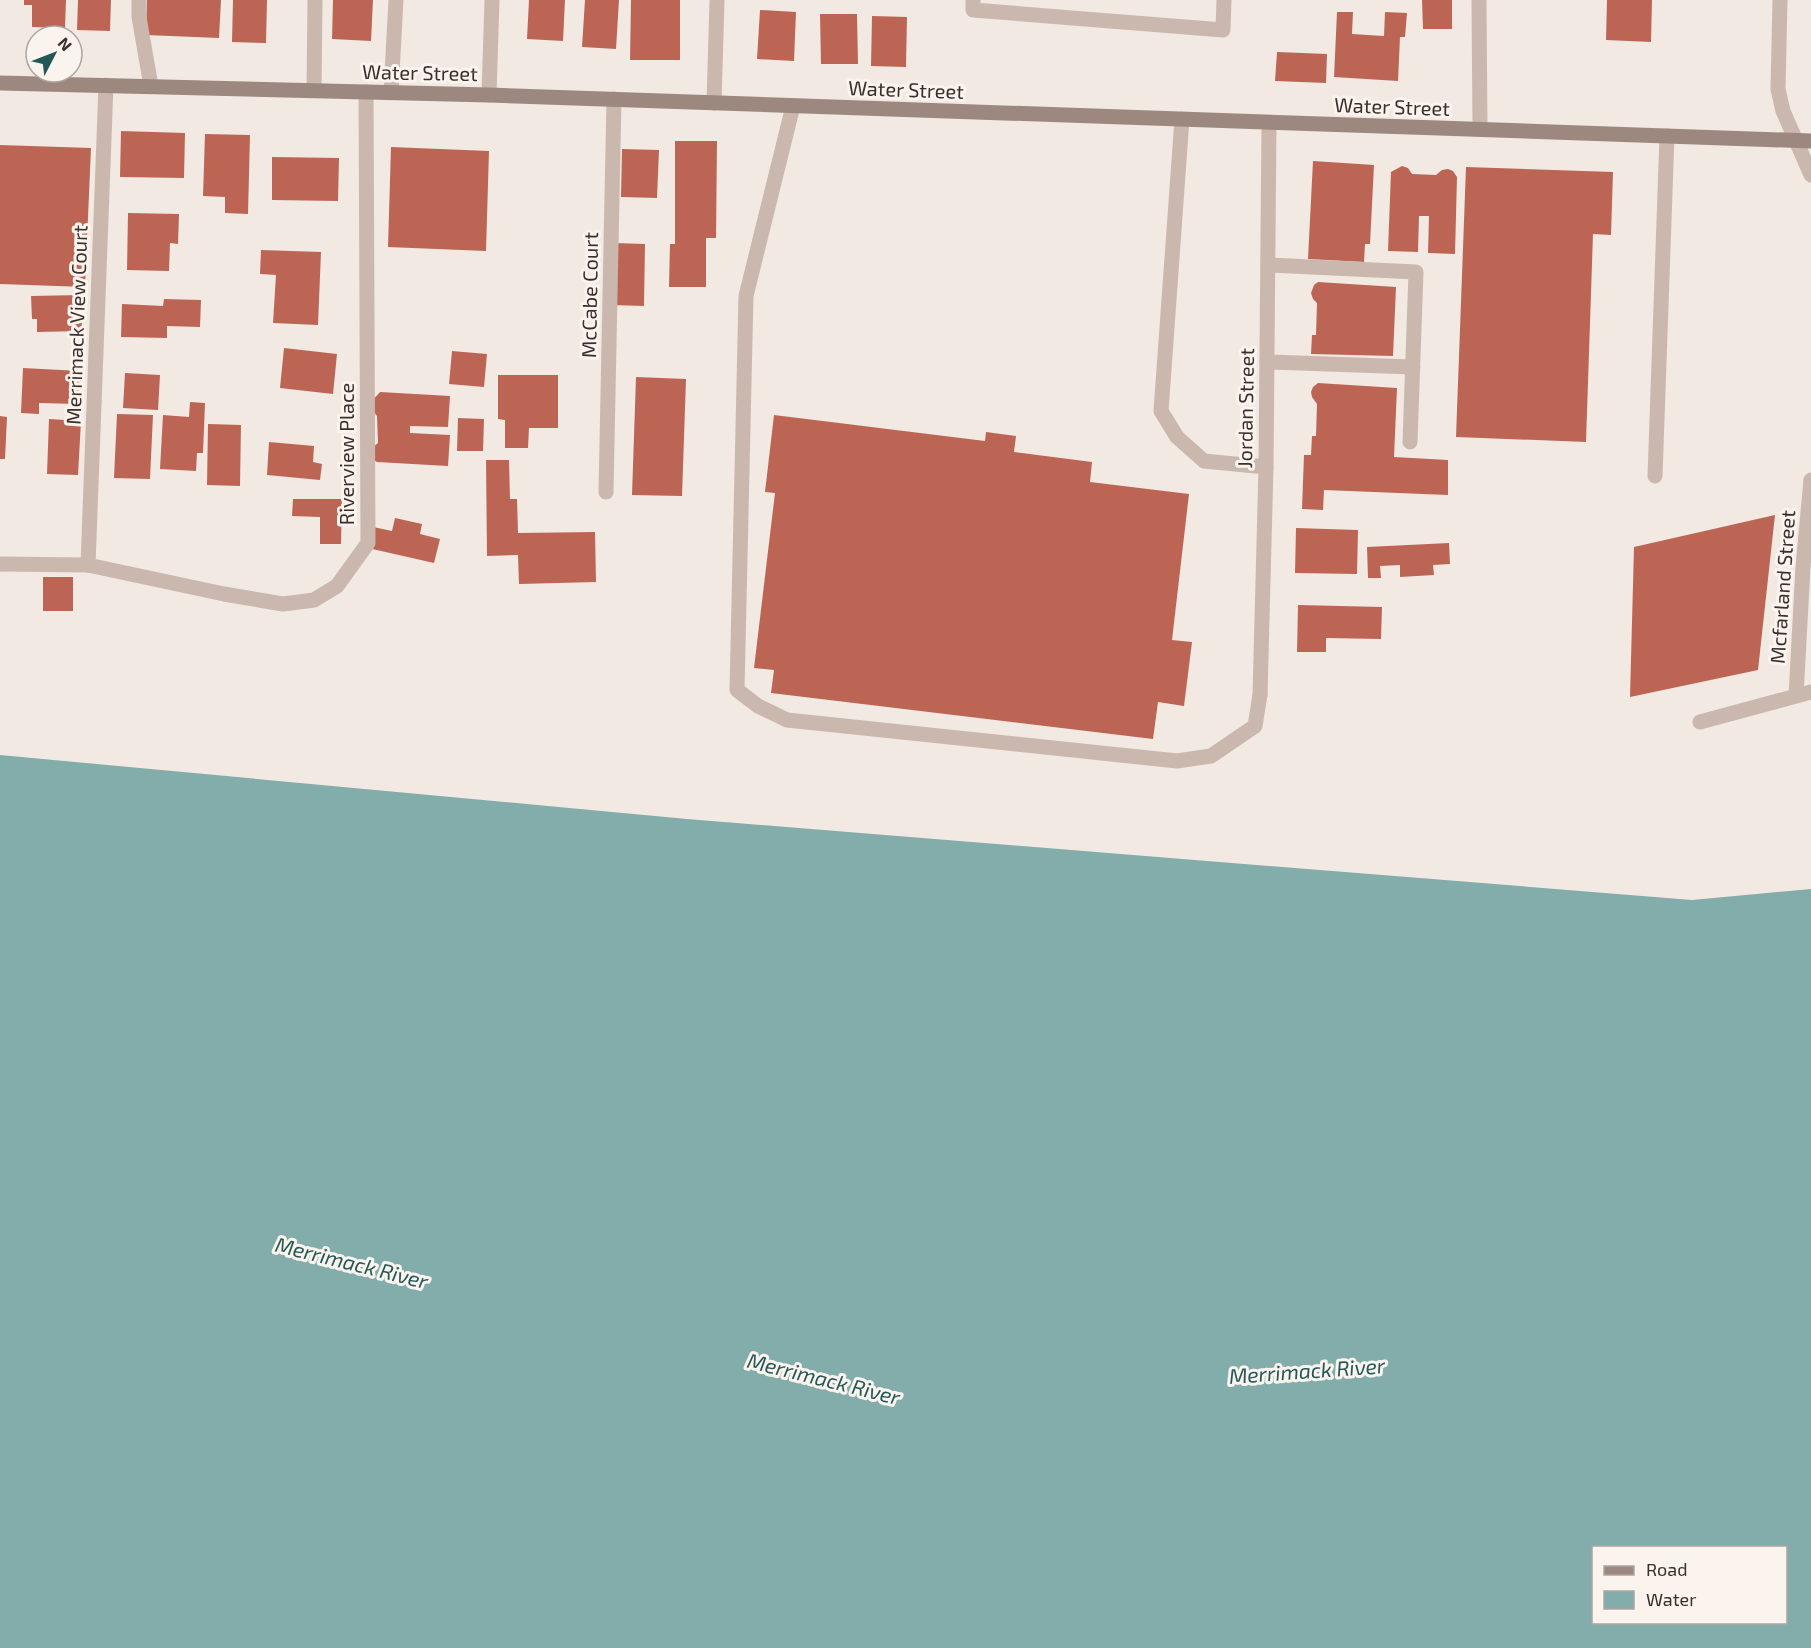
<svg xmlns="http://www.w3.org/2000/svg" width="1811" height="1648" font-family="'Exo 2',sans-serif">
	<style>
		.water { fill: #83adab; fill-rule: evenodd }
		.building { fill: #bd6555 }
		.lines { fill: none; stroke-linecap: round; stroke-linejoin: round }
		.service { stroke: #cab8ae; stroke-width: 15 }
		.minor { stroke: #cab8ae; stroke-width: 15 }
		.tertiary { stroke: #cab8ae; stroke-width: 15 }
		.secondary { stroke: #9d8880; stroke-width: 15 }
		.labels { text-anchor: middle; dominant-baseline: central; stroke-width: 6; stroke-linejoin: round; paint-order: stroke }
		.street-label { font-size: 20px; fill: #392f2c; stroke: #faf3ee }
		.water-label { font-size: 21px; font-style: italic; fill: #245856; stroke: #faf3ee }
	</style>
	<rect width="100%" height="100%" fill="#f2e9e2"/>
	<path class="water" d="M0 755 687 819 1692 900 1811 889V1648H0ZM1594 1548H1786V1622H1594Z"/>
	<path class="building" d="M24 0H66L65 28 32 27V5H24Z
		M78 0H111L110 31 77 30Z
		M147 0H221L219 38 146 35Z
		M233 0H267L266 43 232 42Z
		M333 0H373L371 41 332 39Z
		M529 0H565L563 41 527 39Z
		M585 0H619L616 49 582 47Z
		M631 0H680V60H630Z
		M1422 0H1452V29H1423Z
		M1607 0H1652L1651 42 1606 40Z
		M760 10 796 12 794 61 757 59Z
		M1337 12H1353L1352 34 1384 36 1385 12 1407 13 1405 37H1400L1398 81 1334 77Z
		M820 14H857L858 64H821Z
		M872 16 907 17 906 67 871 66Z
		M1277 52 1327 54 1326 83 1275 81Z
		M121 131 185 133 184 178 120 177Z
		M205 134 250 135 248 214 225 213V197L203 196Z
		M675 141H717L716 238H706V287H669L670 244H675Z
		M0 145 91 148 85 287 0 284Z
		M391 147 489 151 486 251 388 247Z
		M622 149 659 150 657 198 621 197Z
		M272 157 339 158 338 201 272 200Z
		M1313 161 1374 165 1370 244H1365L1364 262 1308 259Z
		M1402 166 1408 168 1412 174 1436 175 1442 170 1448 169 1453 171 1457 177 1455 254 1428 253 1429 216H1419L1418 252 1388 251 1391 172Z
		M1466 167 1613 172 1611 235 1593 234 1586 442 1456 437Z
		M128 213 179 214 178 244 170 243 169 271 127 270Z
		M613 243 645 244 644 306 612 305Z
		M261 250 321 252 318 325 273 323 276 275 260 274Z
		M1318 282 1396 287 1393 356 1311 354 1312 335H1316L1317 303 1313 299 1311 293 1314 285Z
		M81 295 82 331 37 332V319H32L31 296Z
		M164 299 201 300 200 327 167 326V338L121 337 122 304 163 306Z
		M284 348 337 354 333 394 280 388Z
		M452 351 487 354 484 387 449 384Z
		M23 368 80 371 78 404 39 403V414L21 413Z
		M125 373 160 375 158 410 123 408Z
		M498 375H558V428H529L528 448H505V420L498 419Z
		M636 377 686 379 682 496 632 495Z
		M1318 383 1397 388 1394 457 1448 460V495L1324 490 1323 510 1302 509 1304 455H1311L1312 436H1316L1317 404 1312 397 1311 392 1313 387Z
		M380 392 450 396 448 427 410 426V433L450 435 448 466 377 462 370 458 371 449 378 443 377 416 372 410V401Z
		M190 402 205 403 203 453H197L196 471 160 469 163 415 189 417Z
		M117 414 153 415 150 479 114 478Z
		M774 415 985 441 986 432 1016 436 1014 452 1092 462 1090 482 1189 494 1172 640 1192 642 1184 706 1158 702 1153 739 771 693 774 670 754 668 775 493 765 492Z
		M0 416 7 417 5 459H0Z
		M458 418 484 419 483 451H457Z
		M49 419 81 421 78 475 47 474Z
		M208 424 241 425 240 486 207 485Z
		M269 442 314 446 313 462 322 464 320 480 267 475Z
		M486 460H509L510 499H517L518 533 595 532 596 582 519 584 518 555 487 556Z
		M293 499H342L341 544H320V517L292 516Z
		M1775 515 1758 670 1630 697 1634 547Z
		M395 518 422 524 420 534 440 539 434 563 368 548 373 527 392 531Z
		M1296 528 1358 530 1357 574 1295 573Z
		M1449 543 1450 564 1433 565 1434 575 1400 577V565L1380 566 1381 578H1368L1367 547Z
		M43 577H73V611H43Z
		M1298 605 1382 607 1381 639 1326 638V652H1297Z"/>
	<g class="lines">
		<path class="service" d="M139 0V17L151 86
			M973 0V10L1223 30 1224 0
			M1479 0 1480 129
			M391 92 396 0
			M793 106 746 296 737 690 758 706 787 720 1177 761 1211 756 1255 726 1260 695
			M1182 119 1161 411 1177 437 1204 461 1266 467
			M1268 265 1416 272 1410 442
			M1267 362 1413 367
			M1655 476 1667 136
			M0 564 88 565"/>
		<path class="minor" d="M1780 0 1778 89 1783 111 1811 175
			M106 85 88 565 224 594 283 604 314 600 337 586 368 543 366 92
			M314 90 315 0
			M489 95 492 0
			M606 492 614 99
			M1260 695 1266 467 1269 123
			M1796 696 1803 567 1811 480
			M1700 722 1811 692"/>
		<path class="tertiary" d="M714 103 717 0"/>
		<path class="secondary" d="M0 83 489 95 1811 141"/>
	</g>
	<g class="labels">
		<g class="street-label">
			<text transform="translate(420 72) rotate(1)">Water Street</text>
			<text transform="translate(906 89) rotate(2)">Water Street</text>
			<text transform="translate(1392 106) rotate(2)">Water Street</text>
			<text transform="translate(589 295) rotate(-89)">McCabe Court</text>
			<text transform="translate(76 325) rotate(-88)">Merrimack View Court</text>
			<text transform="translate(1245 408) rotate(-89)">Jordan Street</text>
			<text transform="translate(346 454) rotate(-90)">Riverview Place</text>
			<text transform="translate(1782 587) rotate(-86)">Mcfarland Street</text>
		</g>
		<g class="water-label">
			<text transform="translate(352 1262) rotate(14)">Merrimack River</text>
			<text transform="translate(1307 1370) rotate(-4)">Merrimack River</text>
			<text transform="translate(824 1378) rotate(14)">Merrimack River</text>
		</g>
	</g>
	<rect x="1592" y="1546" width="195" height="78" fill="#faf3ee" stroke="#ada5a0" stroke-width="1.5"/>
	<rect x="1604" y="1566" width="30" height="9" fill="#9d8880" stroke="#ada5a0" stroke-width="1.5"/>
	<text x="1646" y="1576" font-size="18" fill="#392f2c">Road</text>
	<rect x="1604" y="1591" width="30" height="18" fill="#83adab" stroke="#ada5a0" stroke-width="1.5"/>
	<text x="1646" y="1606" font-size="18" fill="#392f2c">Water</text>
	<g transform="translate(54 54) rotate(48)"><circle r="28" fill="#faf3ee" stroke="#ada5a0" stroke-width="1.5"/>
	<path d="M0-4.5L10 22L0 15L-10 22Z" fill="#245856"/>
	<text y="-9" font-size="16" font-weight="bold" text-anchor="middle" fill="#392f2c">N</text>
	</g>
</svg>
